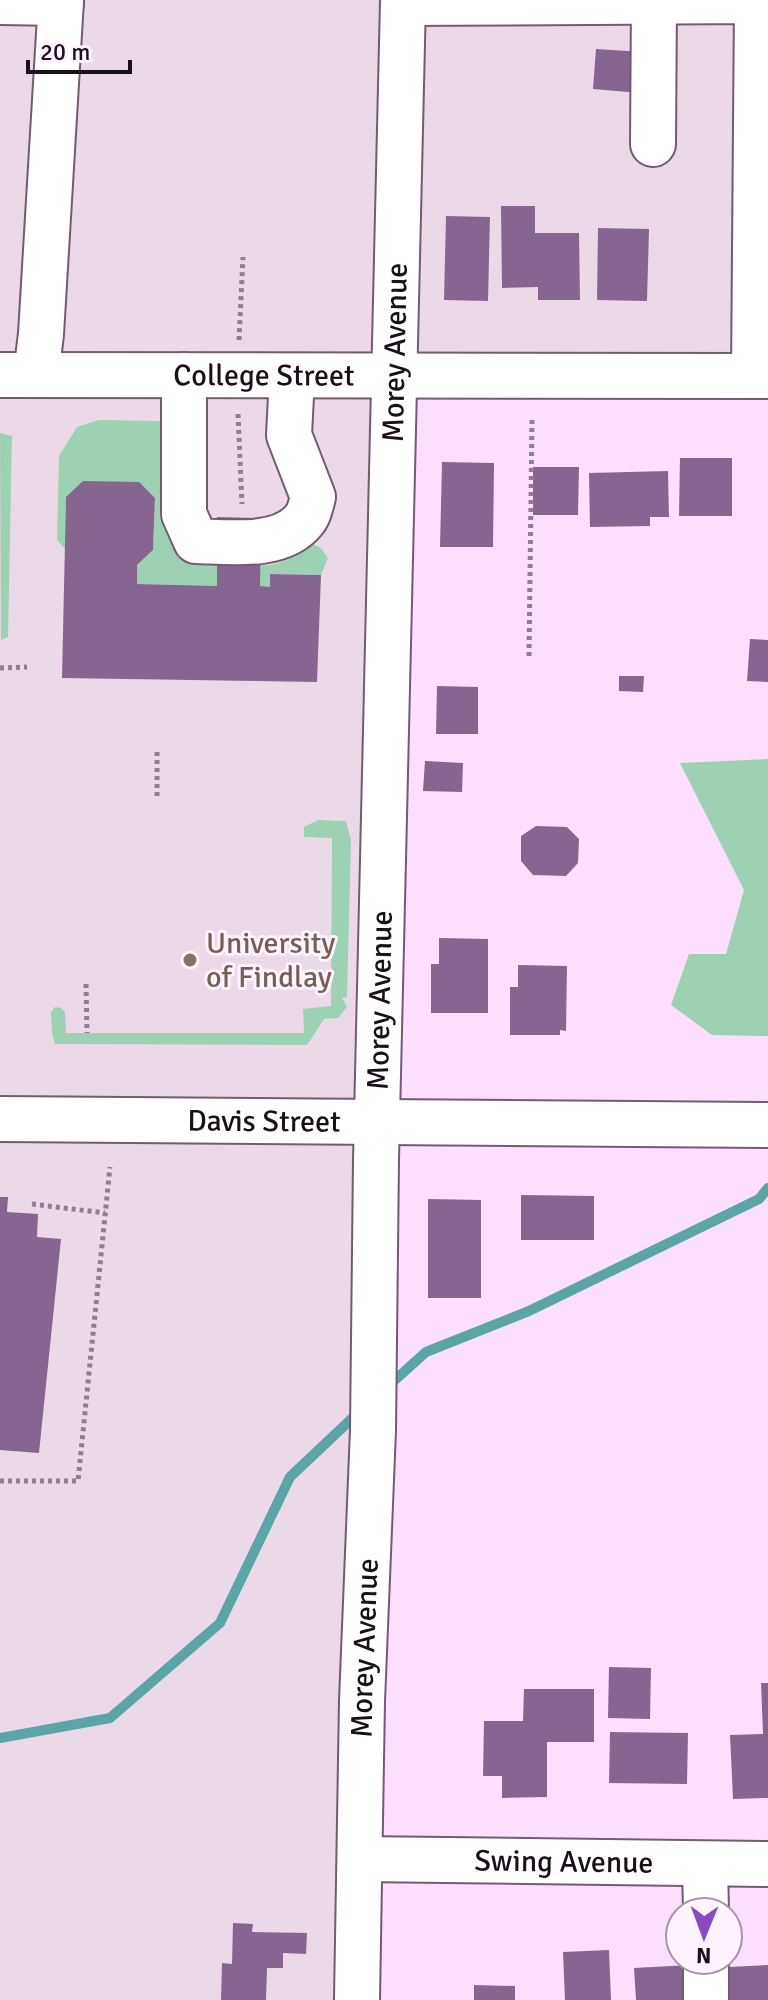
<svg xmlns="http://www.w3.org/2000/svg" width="768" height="2000" font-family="Signika,sans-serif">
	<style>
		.education { fill: #ecd9e8 }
		.green { fill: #9dd1b3 }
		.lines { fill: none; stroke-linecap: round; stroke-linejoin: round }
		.stream { stroke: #5ba5a6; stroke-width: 10 }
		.building { fill: #866690 }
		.minor-casing { stroke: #735b74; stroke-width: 48 }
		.path { stroke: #907d91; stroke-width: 5; stroke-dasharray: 4 4; stroke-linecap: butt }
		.minor { stroke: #fff; stroke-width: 44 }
		.education-dot { fill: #8d6e63; stroke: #fef3fe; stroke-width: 3 }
		.labels { text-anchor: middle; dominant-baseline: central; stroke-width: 6; stroke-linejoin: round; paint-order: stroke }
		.street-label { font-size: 30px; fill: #1a101a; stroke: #fef3fe }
		.education-label { font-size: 30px; fill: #785e54; stroke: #fef3fe; text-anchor: start }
	</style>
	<rect width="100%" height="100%" fill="#fbdffc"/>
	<path class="education" d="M0 0H768V377L394 376 358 2000H0Z"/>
	<path class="green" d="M99 420 161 421V512C169 541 187 560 217 565V586L137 584V565L153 550 155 499 66 497 65 549 57 540 59 456 77 427Z
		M0 433 12 436 8 637 1 640Z
		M311 543 321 548 328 558 321 575 271 574 270 587 260 586V565C282 566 295 557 311 543Z
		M768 759V1036L712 1035 671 1005 689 954H726L744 890 680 763Z
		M318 820 346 821 351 840 347 997 342 998 347 1007 338 1018 324 1019 307 1045 55 1044 52 1033 51 1012 55 1007 61 1008 65 1012 66 1033H304L303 1009 331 1006 332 838 304 837V827Z"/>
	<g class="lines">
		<path class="stream" d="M386 1388 426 1352 529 1311 759 1199 768 1188
			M0 1738 110 1718 220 1623 290 1477 362 1409"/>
	</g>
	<path class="building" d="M596 49 643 52 640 93 593 89Z
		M501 206H535V233H579L580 300H538V287L502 288Z
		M446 216 490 217 488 301 444 300Z
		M598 228 649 229 647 301 597 300Z
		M680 458H732V516H679Z
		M442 462 494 463 493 547H440Z
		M533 467H579L578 515H533Z
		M668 471 669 517H650V526L590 527 589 473Z
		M83 481 139 482 155 498 153 550 137 565V584L217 586V517L261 518 260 586 270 587V574L321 575 317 682 62 678 66 497Z
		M750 639 768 640V682L747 681Z
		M619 676H644L643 692 619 691Z
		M437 686 478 687V734H436Z
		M425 761 463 763 462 792 423 791Z
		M536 826 567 827 579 839 578 863 566 876 533 875 521 861V836Z
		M439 938 488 939V1013H431V964H439Z
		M518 965 567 966 566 1031 560 1030V1035H510V987H518Z
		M521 1195 594 1196V1240H521Z
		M0 1197H8L7 1212 38 1214 37 1237 61 1239 39 1453 0 1450Z
		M428 1199 481 1200V1298H428Z
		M609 1667 651 1668 650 1719 608 1718Z
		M761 1683H768V1798L733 1799 730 1735 763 1734Z
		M524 1689H594V1742H547V1797L502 1798V1776H483L484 1721H523Z
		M610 1732 688 1733 687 1784 609 1783Z
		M233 1923 253 1924 252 1932 307 1933 306 1954 283 1953V1968H267L266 2000H221L222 1963 232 1964Z
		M609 1950 611 2000H565L563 1952Z
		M690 1965 691 2000H636L634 1968Z
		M768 1965V2000H730L729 1967Z
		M474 1985 515 1986V2000H474Z"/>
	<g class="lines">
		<g class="minor-casing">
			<g id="minor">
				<path d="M0 2 61 3"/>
				<path d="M403 3 757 1 754 376"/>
				<path d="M653 144 654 1"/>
				<path id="s1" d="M0 375 768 376"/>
				<path d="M36 375 41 334 61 0"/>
				<path d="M184 375V514L196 541C230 542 281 549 304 520 309 515 311 504 313 497L289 435 292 376"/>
				<path id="s2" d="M0 1119 768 1125"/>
				<path id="s3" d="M360 1859 768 1864"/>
				<path d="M705 1864 706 1912"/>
				<path d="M706 1960V2000"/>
				<path id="s4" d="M357 2000 362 1701 373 1430 376 1160 403 0"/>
			</g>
		</g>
		<path class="path" d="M239 340 243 257
			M238 414 242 504
			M529 656 532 418
			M0 668 27 667
			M157 752V797
			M86 984 87 1033
			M32 1204 105 1213
			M0 1481H78L110 1167"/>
		<use href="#minor" class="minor"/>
	</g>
	<circle class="education-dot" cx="190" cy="960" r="8"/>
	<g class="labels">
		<g class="street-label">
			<text stroke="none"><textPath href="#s4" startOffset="1648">Morey Avenue</textPath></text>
			<text stroke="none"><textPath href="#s1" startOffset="264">College Street</textPath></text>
			<text stroke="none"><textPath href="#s4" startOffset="1000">Morey Avenue</textPath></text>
			<text stroke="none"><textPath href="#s2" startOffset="264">Davis Street</textPath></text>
			<text stroke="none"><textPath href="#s4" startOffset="352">Morey Avenue</textPath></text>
			<text stroke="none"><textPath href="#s3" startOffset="204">Swing Avenue</textPath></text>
		</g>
		<g class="education-label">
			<text x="206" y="943">University<tspan x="206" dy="34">of Findlay</tspan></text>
		</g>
	</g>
	<g transform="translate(704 1936) rotate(181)"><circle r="38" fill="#fef3fe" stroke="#a398a3" stroke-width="2"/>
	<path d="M0-6L14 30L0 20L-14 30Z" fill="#894bc0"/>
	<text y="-12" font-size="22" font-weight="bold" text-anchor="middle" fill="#1a101a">N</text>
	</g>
	<path d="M28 60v12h102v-12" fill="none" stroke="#1a101a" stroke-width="4"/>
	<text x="40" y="60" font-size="24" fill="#1a101a" stroke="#fef3fe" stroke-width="6" paint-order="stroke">20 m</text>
</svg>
